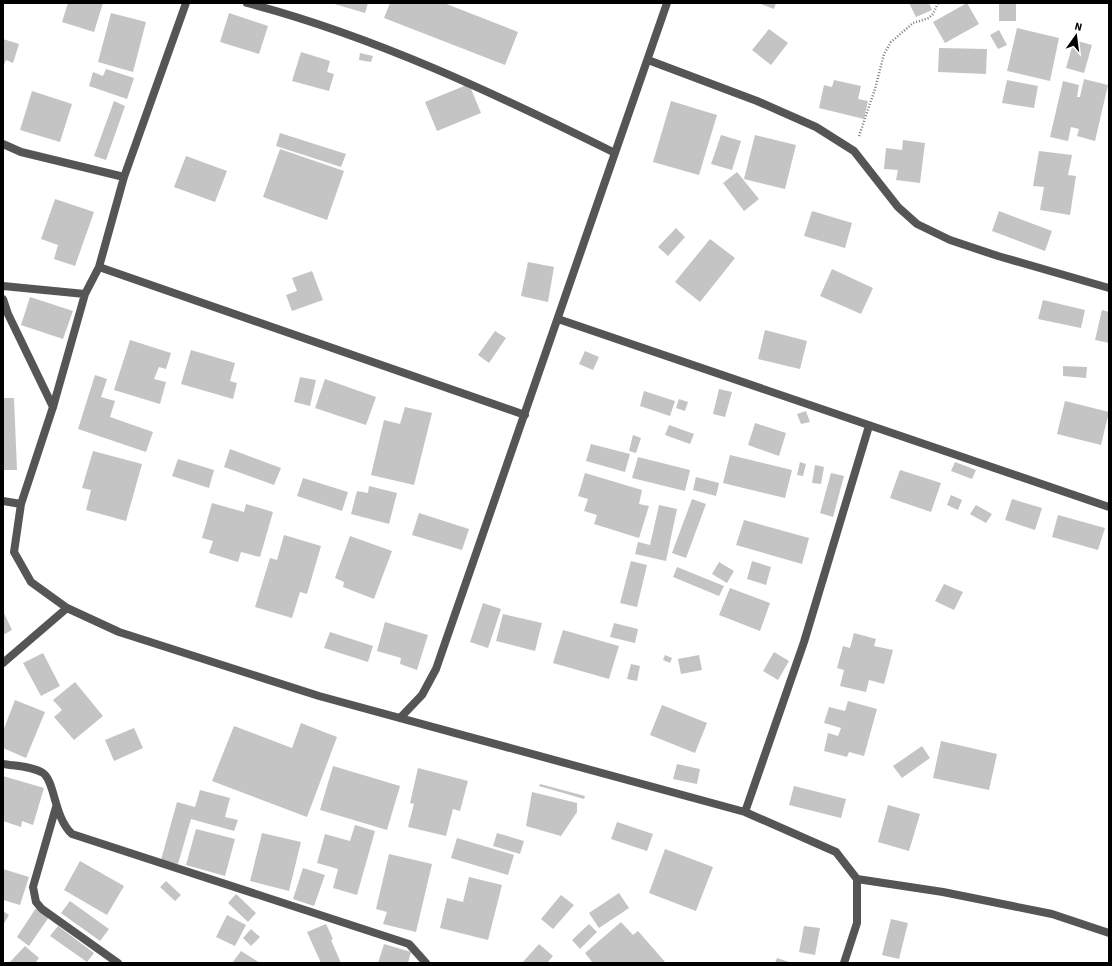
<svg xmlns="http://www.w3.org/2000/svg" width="1112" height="966" font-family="'Source Sans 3',sans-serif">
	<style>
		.building { fill: #c4c4c4 }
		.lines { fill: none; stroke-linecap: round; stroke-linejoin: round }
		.path { stroke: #777; stroke-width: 2.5; stroke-dasharray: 1 2; stroke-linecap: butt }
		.street { stroke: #555; stroke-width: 8 }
	</style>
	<rect width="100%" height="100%" fill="#fff"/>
	<path class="building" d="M68 3H103L94 32 62 22Z
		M331 3H368L365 13Z
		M390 3H444L518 32 505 65 384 18Z
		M758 3H776L774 9Z
		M909 3H929L932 10 916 17Z
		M967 3 979 24 945 43 933 22Z
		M999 4H1016V21H999Z
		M111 13 146 22 133 72 98 62Z
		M229 13 268 26 259 54 220 42Z
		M1017 28 1059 38 1050 81 1007 71Z
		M769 29 788 43 771 65 752 50Z
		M999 30 1007 45 998 49 990 35Z
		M3 39 19 44 13 63 6 60 3 67Z
		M1074 40 1092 45 1084 73 1066 68Z
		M939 48 987 49 986 74 938 72Z
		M301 52 330 61 327 72 334 74 329 91 292 81Z
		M360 53 373 56 371 62 359 60Z
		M106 69 134 78 127 99 89 86 93 72 103 76Z
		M1084 79 1108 85 1095 141 1077 136 1079 129 1071 127 1068 141 1050 137 1063 81 1079 85 1077 97H1080Z
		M834 80 861 86 858 99 868 101 864 119 819 108 824 85 832 87Z
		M1007 80 1038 86 1034 108 1002 103Z
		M469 84 481 113 437 131 425 102Z
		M32 91 72 104 60 142 20 130Z
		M114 101 125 106 106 160 94 156Z
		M671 101 717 115 699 175 653 162Z
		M280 133 346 154 341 167 276 146Z
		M721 135 741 141 732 170 711 164Z
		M755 135 796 145 785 189 744 179Z
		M903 140 925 143 920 183 896 180 898 170 884 169 886 148 902 150Z
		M280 149 344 171 327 220 263 197Z
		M1039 151 1072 155 1068 175 1076 176 1070 215 1040 210 1044 187 1033 186Z
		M186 156 227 171 215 202 174 187Z
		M737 172 759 199 744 211 723 183Z
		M55 199 94 212 75 266 54 259 58 245 41 239Z
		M812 211 852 223 845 248 804 236Z
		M999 211 1052 231 1045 251 992 231Z
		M676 228 685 237 668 256 658 247Z
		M710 239 735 258 700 302 675 282Z
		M528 262 554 267 548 302 521 296Z
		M832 269 873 288 861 314 820 296Z
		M312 271 323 300 292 311 286 295 297 291 292 278Z
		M30 297 73 311 63 339 21 325Z
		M1043 300 1085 310 1081 328 1038 319Z
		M1102 310 1109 312V343L1095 340Z
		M765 330 807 341 800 369 758 359Z
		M495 331 506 338 489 363 478 355Z
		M130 340 171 353 166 369 159 367 154 379 166 382 160 404 114 390Z
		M191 350 235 363 230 381 237 383 233 399 181 384Z
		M585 351 599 357 593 370 579 364Z
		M1063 366 1087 367 1086 378 1063 376Z
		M95 375 107 379 101 397 115 401 110 417 153 432 146 452 78 429Z
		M300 377 316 380 310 406 294 402Z
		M325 379 376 397 366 425 315 408Z
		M719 389 732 392 725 417 713 414Z
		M644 391 675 401 670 416 640 406Z
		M3 398H14L17 470H3Z
		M679 399 688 402 685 411 676 408Z
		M1065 401 1109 412 1101 445 1057 434Z
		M405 407 432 413 414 485 371 475 384 420 400 424Z
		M806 411 810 422 801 424 797 414Z
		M755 423 786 433 779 456 748 445Z
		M669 425 694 434 690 444 665 435Z
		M633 435 641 438 636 453 629 451Z
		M591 444 630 454 625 472 586 461Z
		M230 449 281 468 274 485 224 467Z
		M93 451 142 464 126 521 86 510 91 490 82 488Z
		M730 455 792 470 785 498 723 483Z
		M638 457 690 470 685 491 632 478Z
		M178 459 214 470 209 488 172 476Z
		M800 462 806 464 803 476 797 475Z
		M955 462 976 470 972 479 951 471Z
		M815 465 824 467 821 484 812 483Z
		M900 470 941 483 931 512 890 498Z
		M585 473 642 490 639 504 649 506 639 538 594 524 597 515 584 511 588 499 578 496Z
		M831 473 844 476 833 517 820 513Z
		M696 477 719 483 716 496 693 490Z
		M303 478 348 492 342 511 297 496Z
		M369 486 397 493 389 524 351 514 357 491 368 493Z
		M951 495 962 500 958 510 947 505Z
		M692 499 706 504 686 558 672 553Z
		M1012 499 1042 508 1035 530 1005 520Z
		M212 503 244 512 246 504 273 512 260 557 241 552 238 562 209 553 213 541 202 538Z
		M659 505 677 509 666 561 635 554 638 542 650 545Z
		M976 505 992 514 986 523 970 514Z
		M419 513 469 529 462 550 412 535Z
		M1058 515 1105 528 1098 550 1052 537Z
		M744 520 809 538 802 564 736 545Z
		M284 535 321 546 307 594 300 592 292 618 255 607 270 558 277 560Z
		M350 536 392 551 374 599 343 587 344 582 335 578Z
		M631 561 647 565 637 607 620 603Z
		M752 561 771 567 766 585 747 579Z
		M719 562 734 571 727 583 712 574Z
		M677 567 724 586 719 596 673 577Z
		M944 584 963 592 954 610 935 601Z
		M730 588 770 603 760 631 719 615Z
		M483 603 501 609 488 648 470 642Z
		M3 611 12 630 3 635Z
		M503 614 542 623 535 651 496 641Z
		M385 622 428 635 417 670 400 664 401 658 377 651Z
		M614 623 638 629 635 643 610 637Z
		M563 630 619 646 609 679 553 663Z
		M330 632 373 646 368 662 324 648Z
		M854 633 876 639 874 646 893 650 884 684 869 680 866 692 840 686 844 670 837 668 843 646 850 648Z
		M774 652 789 661 778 680 763 671Z
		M43 653 60 686 41 696 23 663Z
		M665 655 672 658 670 663 663 660Z
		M699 655 702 670 681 674 678 659Z
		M631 664 640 666 637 681 627 679Z
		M75 682 103 716 74 740 54 717 62 710 53 700Z
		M15 700 45 712 26 758 3 748V731Z
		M848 701 877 709 864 756 849 752 847 757 824 751 828 733 838 736 841 728 824 723 829 707 845 711Z
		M662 705 707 723 695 753 650 735Z
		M301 723 337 737 307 817 212 781 234 726 292 748Z
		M134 728 143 748 114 761 105 740Z
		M941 741 997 754 989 790 933 778Z
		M922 746 930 758 902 778 893 766Z
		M677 764 700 769 697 784 673 779Z
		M333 766 400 786 387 830 320 810Z
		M418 768 468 781 460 811 453 809 446 836 408 827 414 804 410 803Z
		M3 776 44 788 33 825 22 821 21 827 3 821Z
		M540 784 585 796 584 799 539 786Z
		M794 786 846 799 841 818 789 805Z
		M200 790 230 798 225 817 238 820 234 831 191 819 178 864 161 860 177 802 195 807Z
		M532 792 577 803V812L561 836 526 826Z
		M888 805 920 814 909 851 878 842Z
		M617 822 653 834 647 851 611 839Z
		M355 825 375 831 357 895 333 888 338 869 317 863 325 834 350 841Z
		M196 829 235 839 225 876 186 865Z
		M262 833 301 842 289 891 250 881Z
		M497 833 524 841 520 854 493 846Z
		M457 838 514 855 508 875 451 858Z
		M665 849 713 867 696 911 649 893Z
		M389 854 432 864 416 932 383 924 387 912 376 909Z
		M80 861 124 886 107 915 64 890Z
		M303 868 325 875 314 906 293 899Z
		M3 869 29 877 20 905 3 900Z
		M469 877 502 885 488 940 440 928 447 898 463 902Z
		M166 881 181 895 175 901 160 887Z
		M619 893 629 908 599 928 589 913Z
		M236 894 256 913 248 922 228 903Z
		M561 895 574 905 553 929 541 919Z
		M70 901 109 929 100 941 61 913Z
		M36 908 49 917 29 946 17 937Z
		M3 911 9 915 3 925Z
		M227 915 246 925 235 946 216 937Z
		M891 919 908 923 899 959 882 955Z
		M621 922 633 935 638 931 666 963H593L585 953Z
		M326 924 333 939 331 940 341 963H321L307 932Z
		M589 924 597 932 580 949 572 940Z
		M58 926 94 953 87 962 50 936Z
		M804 926 820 928 815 955 799 952Z
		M251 929 260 937 251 946 243 938Z
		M384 944 411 952 408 963H378Z
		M539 944 553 956 547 963H522Z
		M25 946 39 958 35 963H9Z
		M241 951 260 963H232Z
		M777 958 792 963H775Z"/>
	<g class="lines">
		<path class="path" d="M859 136 875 89 884 54 891 42 913 23 929 18 933 14 938 3"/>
		<path class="street" d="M186 3 124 177 99 267 85 294 53 407 21 504 14 552 31 582 67 608 119 632 319 696 745 812 836 852 857 879V923L844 963
			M247 3C374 36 498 95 615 153
			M648 60 757 101 816 127 854 151 898 207 917 224 950 240 998 256 1109 288
			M3 144 21 152 124 177
			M99 267 525 415
			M3 286 85 294
			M3 299 8 314 53 407
			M558 319 1109 507
			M3 501 21 504
			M3 663 67 608
			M400 718 422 695 436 669 667 3
			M3 764C15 766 32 766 43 773 55 781 54 818 72 834L409 944 426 963
			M56 807 33 887 36 902 42 909 118 963
			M745 812 804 642 869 426
			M857 879 943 892 1052 914 1109 933"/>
	</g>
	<rect width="1112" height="966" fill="none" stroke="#000000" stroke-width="8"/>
	<g transform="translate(1076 36) rotate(14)" stroke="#ffffff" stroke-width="3" paint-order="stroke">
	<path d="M0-3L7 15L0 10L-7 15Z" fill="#000000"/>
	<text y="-6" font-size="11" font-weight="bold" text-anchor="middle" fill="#000000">N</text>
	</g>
</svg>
